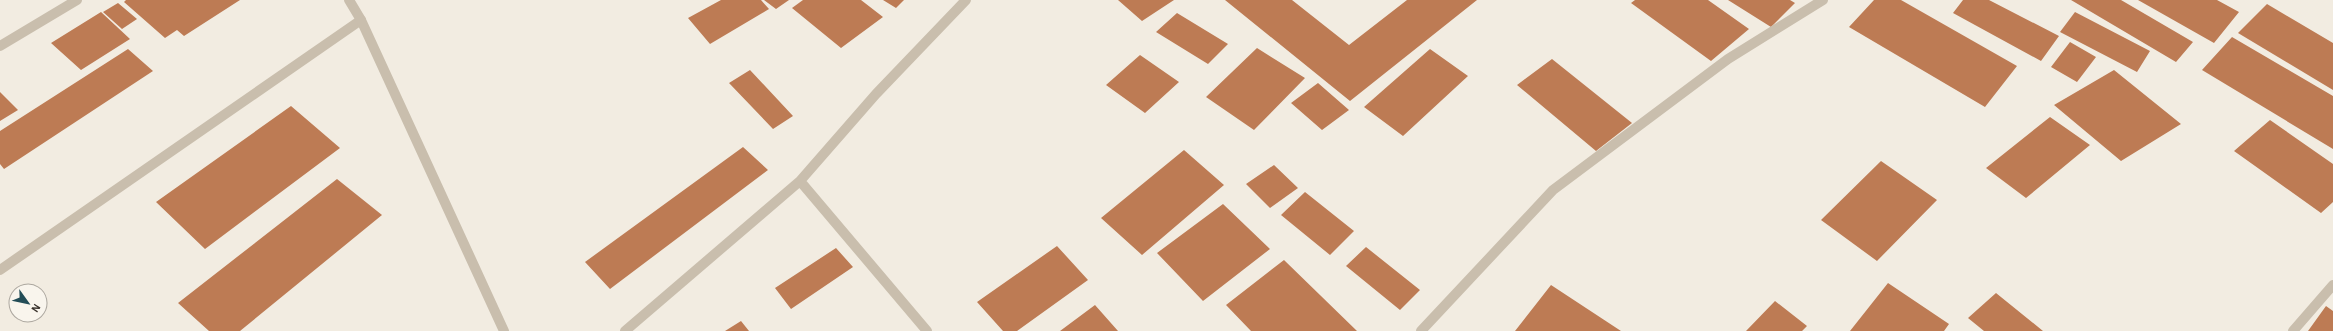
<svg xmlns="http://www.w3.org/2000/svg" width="2333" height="331" font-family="'Alegreya Sans',sans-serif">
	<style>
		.building { fill: #bd7b54 }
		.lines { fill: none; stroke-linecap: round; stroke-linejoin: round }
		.minor { stroke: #c9bead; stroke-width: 10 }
		.tertiary { stroke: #c9bead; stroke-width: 10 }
	</style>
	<rect width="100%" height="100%" fill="#f2ece1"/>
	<path class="building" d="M126 0H240L184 36 177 30 165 38 124 2Z
		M721 0H761L769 9 710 44 688 18Z
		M764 0H789L776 9Z
		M803 0H861L883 17 841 48 792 8Z
		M883 0H904L896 8Z
		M1118 0H1174L1142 21Z
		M1225 0H1292L1349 45 1407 0H1477L1350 101Z
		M1635 0H1708L1749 29 1711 61 1631 3Z
		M1728 0H1790L1795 3 1771 27Z
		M1874 0H1901L2017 66 1985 107 1849 27Z
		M1963 0H1989L2059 36 2041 61 1953 13Z
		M2071 0H2121L2193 42 2176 62Z
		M2138 0H2217L2239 12 2214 43Z
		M118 3 137 19 122 29 103 12Z
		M2267 4 2333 43V90L2238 33Z
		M101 12 130 39 81 70 51 43Z
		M2075 12 2150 51 2137 72 2060 32Z
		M1177 13 1228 44 1208 64 1156 32Z
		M2232 37 2333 96V149L2202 70Z
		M2070 42 2096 57 2077 82 2051 67Z
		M1257 48 1305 78 1254 130 1206 97Z
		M128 49 153 71 4 169 0 164V131Z
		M1430 49 1468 76 1403 136 1364 107Z
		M1140 55 1179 82 1145 113 1106 85Z
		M1552 59 1632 123 1596 151 1517 85Z
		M750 70 793 116 773 129 729 83Z
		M2114 70 2181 124 2121 161 2054 105Z
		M1318 83 1349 110 1322 130 1291 103Z
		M0 92 18 110 0 121Z
		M291 106 340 148 205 249 156 202Z
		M2050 117 2090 145 2026 198 1986 168Z
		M2270 120 2333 164V202L2321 213 2234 151Z
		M743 147 768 170 610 289 585 262Z
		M1184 150 1224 185 1142 255 1101 218Z
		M1881 161 1937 200 1877 261 1821 220Z
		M1274 165 1298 188 1270 208 1246 184Z
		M337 179 382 215 240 331H209L178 303Z
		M1305 192 1354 231 1330 255 1281 215Z
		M1223 204 1270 249 1203 301 1157 253Z
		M1057 246 1088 280 1017 331H1003L977 302Z
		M1366 247 1420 290 1400 310 1346 266Z
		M836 248 853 267 791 309 775 288Z
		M1284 260 1357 331H1251L1226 305Z
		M1888 283 1949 324 1944 331H1850Z
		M1551 285 1621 331H1515Z
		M1996 293 2043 331H1984L1968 318Z
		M1775 301 1807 326 1802 331H1746Z
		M1095 305 1118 331H1060Z
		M2326 306 2333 311V331H2308Z
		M741 321 749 331H725Z"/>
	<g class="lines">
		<path class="minor" d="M0 46 77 0
			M800 181 927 331
			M0 270 361 20
			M625 331 800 181 876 94 966 0
			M1421 331 1553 190 1728 59 1823 0
			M2293 331 2333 285"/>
		<path class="tertiary" d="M349 0 361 20 504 331"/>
	</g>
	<g transform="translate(28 303) rotate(123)"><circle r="19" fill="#f9f5ed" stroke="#aca79f"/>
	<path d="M0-3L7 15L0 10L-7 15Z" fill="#234d57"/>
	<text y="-6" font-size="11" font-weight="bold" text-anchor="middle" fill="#38312b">N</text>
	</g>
</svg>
